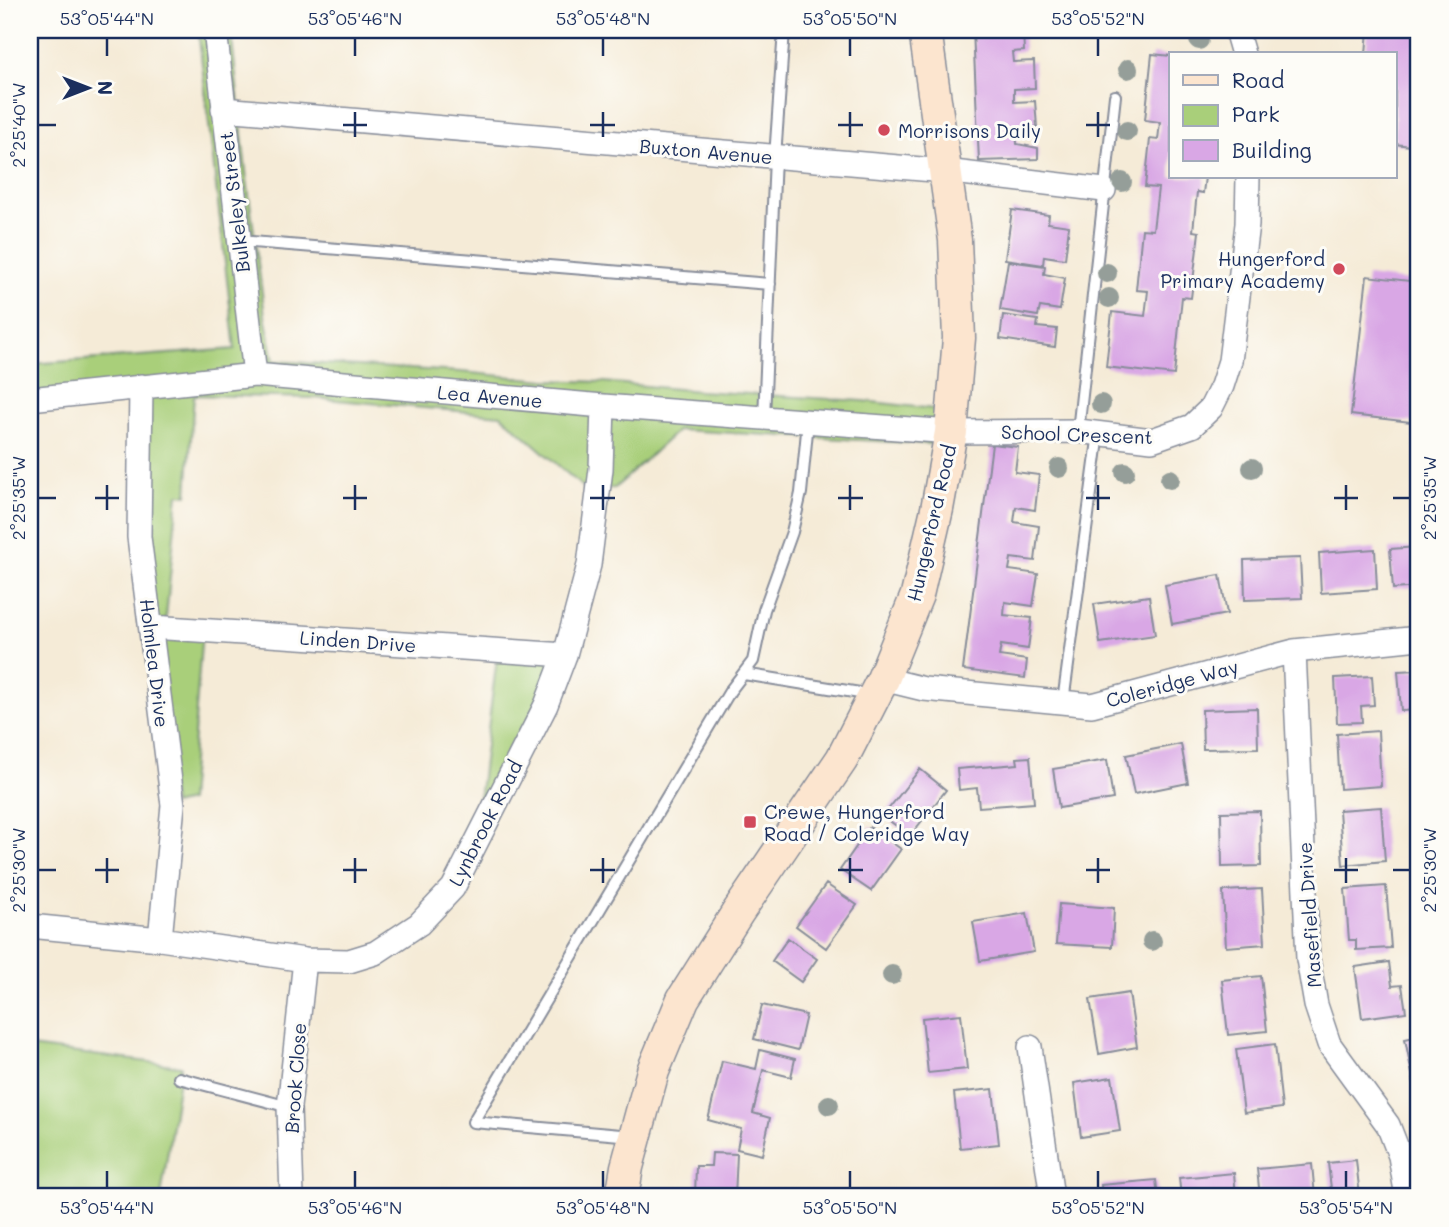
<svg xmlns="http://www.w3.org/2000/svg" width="1449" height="1227" font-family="Mali,sans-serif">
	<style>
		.green { fill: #a9cf7a; stroke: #627f6c; stroke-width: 2 }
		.building { fill: #d9a7e5 }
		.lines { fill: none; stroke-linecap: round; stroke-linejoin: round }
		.lane-casing { stroke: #888d9a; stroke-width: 14 }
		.street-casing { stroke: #888d9a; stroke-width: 26 }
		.secondary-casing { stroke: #888d9a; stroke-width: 35 }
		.lane { stroke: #fff; stroke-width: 10 }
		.street { stroke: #fff; stroke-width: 23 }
		.secondary { stroke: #fce5cf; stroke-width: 32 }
		.tree { fill: #959e99 }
		.ticks { fill: none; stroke: #1b2f5e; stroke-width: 2.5 }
		.poi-dot { fill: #d1495b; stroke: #fdfcf7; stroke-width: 2.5 }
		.labels { text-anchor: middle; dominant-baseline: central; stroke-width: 6; stroke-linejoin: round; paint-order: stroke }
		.poi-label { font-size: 19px; fill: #1b2f5e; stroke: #fdfcf7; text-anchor: start }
		.street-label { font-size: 19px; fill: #1b2f5e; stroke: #fdfcf7 }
		.neatline { fill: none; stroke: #1b2f5e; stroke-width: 2.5 }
		.ticks-label { font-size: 18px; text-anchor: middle; fill: #1b2f5e }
	</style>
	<rect width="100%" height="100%" fill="#fdfcf7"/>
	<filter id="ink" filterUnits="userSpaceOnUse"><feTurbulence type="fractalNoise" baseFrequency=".0143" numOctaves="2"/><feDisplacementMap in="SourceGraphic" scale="14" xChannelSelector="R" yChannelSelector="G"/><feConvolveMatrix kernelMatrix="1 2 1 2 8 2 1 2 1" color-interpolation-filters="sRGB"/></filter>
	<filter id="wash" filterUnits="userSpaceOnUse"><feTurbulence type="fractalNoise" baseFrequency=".00686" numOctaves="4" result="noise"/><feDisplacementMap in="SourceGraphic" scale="28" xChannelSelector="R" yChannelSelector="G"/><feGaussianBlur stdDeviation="1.57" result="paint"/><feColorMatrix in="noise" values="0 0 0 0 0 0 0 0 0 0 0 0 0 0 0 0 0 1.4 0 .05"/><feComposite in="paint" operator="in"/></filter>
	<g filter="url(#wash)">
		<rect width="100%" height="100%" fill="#f5ebd7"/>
		<path class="green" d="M198 30H231L246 172 265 316 274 361 461 372 545 380 603 382 699 391 863 401 952 411 948 445 678 430 615 488 585 489 501 415 315 398 194 395 187 495 178 494 165 628 202 631 189 801 173 805 152 627 141 387 30 399V364L235 349Z
			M498 650 565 655 457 861 475 814 480 792Z
			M30 1047 181 1066 161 1197H30Z"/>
		<g id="blocks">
			<path class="building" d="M973 30H1023L1024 51 1012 52 1013 62 1034 61 1035 88 1014 89V102L1035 101 1037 127 1016 128 1017 144 1038 148V159L979 161Z
				M1368 30H1419V147L1395 144V54H1366Z
				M1152 54 1171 56V177H1205L1203 193 1197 192 1193 231 1199 232 1191 298 1182 297 1174 375 1106 367 1112 312 1145 316 1148 291 1136 290 1142 229 1153 230 1158 188 1145 187 1150 139 1158 140 1160 122 1145 120Z
				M1012 210 1049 215 1048 223 1069 226 1065 259 1044 256 1043 265 1005 259Z
				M1413 244 1419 245V423L1351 415 1367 276 1409 281Z
				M1008 261 1045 266 1044 274 1065 278 1060 310 1040 307 1038 316 1000 310Z
				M1003 315 1038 320 1037 327 1057 329 1055 347 1000 339Z
				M992 444 1018 447 1015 472 1039 475 1035 510 1016 507 1014 522 1039 526 1035 561 1011 558 1009 570 1038 574 1033 606 1005 602 1004 615 1032 618 1028 649 1001 645 999 656 1027 660 1025 678 963 670Z
				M1418 547 1419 587 1393 589 1390 549Z
				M1375 549 1377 589 1321 593 1319 553Z
				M1300 558 1302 598 1245 600 1244 560Z
				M1220 575 1227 614 1172 624 1165 585Z
				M1149 596 1155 635 1100 643 1094 604Z
				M1419 670V710L1401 711 1398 671Z
				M1372 676 1374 705 1361 706 1362 722 1337 723 1335 678Z
				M1257 708 1258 748 1203 749 1202 710Z
				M1378 731 1381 786 1340 789 1337 734Z
				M1181 744 1188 783 1134 794 1126 755Z
				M1030 757 1034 803 979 807 977 788 959 790 957 769 1018 764 1017 758Z
				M1107 760 1113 799 1059 808 1053 769Z
				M920 769 946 790 910 836 883 816Z
				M1381 807 1385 861 1343 865 1339 810Z
				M1260 811 1261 866 1222 867 1221 812Z
				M870 827 901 849 871 891 840 870Z
				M826 884 857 905 826 948 796 926Z
				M1386 886 1391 948 1356 950V940H1349L1345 889Z
				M1262 889 1265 944 1226 947 1223 891Z
				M1059 904 1114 908 1112 947 1056 944Z
				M1027 913 1034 952 980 961 973 922Z
				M788 938 817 959 801 982 772 961Z
				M1389 962 1392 986 1402 985 1406 1012 1362 1018 1355 967Z
				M1261 976 1267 1031 1228 1035 1222 980Z
				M1129 993 1137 1047 1099 1054 1090 999Z
				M762 1005 806 1015 798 1050 754 1039Z
				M961 1014 967 1069 928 1073 922 1018Z
				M1419 1036V1104H1418L1405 1039Z
				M1275 1044 1282 1108 1244 1113 1236 1049Z
				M760 1050 795 1059 791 1077 763 1070 753 1113 770 1118 762 1155 737 1149 741 1129 708 1120 722 1061 756 1069Z
				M1112 1077 1120 1131 1081 1137 1074 1083Z
				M993 1089 999 1144 960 1148 954 1093Z
				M712 1153 737 1154 735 1197 695 1196 696 1166H711Z
				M1356 1160 1360 1197H1332L1328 1163Z
				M1312 1164 1315 1197H1260L1257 1169Z
				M1234 1173 1236 1197H1181L1179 1178Z
				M1156 1180 1158 1197H1102L1101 1185Z"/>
		</g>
	</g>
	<g filter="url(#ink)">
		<use href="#blocks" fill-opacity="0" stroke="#888d9a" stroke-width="2"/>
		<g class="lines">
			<g class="lane-casing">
				<path id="lane" d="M239 241 770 284
					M764 418 775 157 784 30
					M1078 431 1115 96
					M744 674 872 695
					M1063 702 1099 433
					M179 1078 289 1107
					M632 1136 473 1122 730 691 753 661 764 610 792 532 801 493 808 421"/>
			</g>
			<g class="street-casing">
				<path id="street" d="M215 30 255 375
					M1236 30 1243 54
					M223 109 945 171 1104 190
					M141 386 139 537 173 805 160 939
					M30 399 255 375 603 406 951 432 1078 431 1152 440 1192 426 1211 408 1222 386 1230 361 1247 224 1248 177
					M152 627 565 655
					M1294 651 1308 959 1316 1005 1329 1044 1388 1125 1400 1156 1407 1197
					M883 679 924 689 1092 705 1294 651 1419 638
					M30 926 160 939 305 960 349 961 375 953 419 924 453 888 546 705 565 655 589 565 601 469 603 406
					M1030 1047 1052 1197
					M292 1197 289 1107 305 960"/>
			</g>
			<g class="secondary-casing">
				<path id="secondary" d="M622 1197 627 1167 653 1071 683 999 738 912 842 759 883 679 917 595 937 509 951 432 959 338 955 240 925 30"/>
			</g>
			<use href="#lane" class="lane"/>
			<use href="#street" class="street"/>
			<use href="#secondary" class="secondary"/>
		</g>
		<g class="tree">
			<circle cx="1199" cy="40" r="10"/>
			<circle cx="1128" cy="69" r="10"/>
			<circle cx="1127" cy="131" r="10"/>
			<circle cx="1122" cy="182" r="10"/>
			<circle cx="1107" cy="273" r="10"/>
			<circle cx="1109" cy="298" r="10"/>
			<circle cx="1101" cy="404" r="10"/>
			<circle cx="1059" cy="468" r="10"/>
			<circle cx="1252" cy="468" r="10"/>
			<circle cx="1125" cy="472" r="10"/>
			<circle cx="1170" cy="479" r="10"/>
			<circle cx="1152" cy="941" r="10"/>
			<circle cx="892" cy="975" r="10"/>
			<circle cx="829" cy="1105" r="10"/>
		</g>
	</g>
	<path class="ticks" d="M107 38V56M355 38V56M603 38V56M850 38V56M1098 38V56M355 112V137M603 112V137M850 112V137M1098 112V137M38 125H56M343 125H367M590 125H615M838 125H863M1086 125H1110M107 485V510M355 485V510M603 485V510M850 485V510M1098 485V510M1346 485V510M38 498H56M95 498H119M343 498H367M590 498H615M838 498H863M1086 498H1110M1334 498H1358M1393 498H1410M107 858V883M355 858V883M603 858V883M850 858V883M1098 858V883M1346 858V883M38 870H56M95 870H119M343 870H367M590 870H615M838 870H863M1086 870H1110M1334 870H1358M1393 870H1410M107 1171V1188M355 1171V1188M603 1171V1188M850 1171V1188M1098 1171V1188M1346 1171V1188"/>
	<g class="poi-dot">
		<circle cx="884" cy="130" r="7"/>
		<circle cx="1339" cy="269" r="7"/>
		<rect x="743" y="815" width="14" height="14" rx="3.5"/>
	</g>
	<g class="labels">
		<g class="poi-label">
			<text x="898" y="130">Morrisons Daily</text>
			<text x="1325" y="258" text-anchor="end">Hungerford<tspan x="1325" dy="22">Primary Academy</tspan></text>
			<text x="764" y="811">Crewe, Hungerford<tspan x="764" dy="22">Road / Coleridge Way</tspan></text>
		</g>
		<g class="street-label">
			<text transform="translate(706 151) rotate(5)">Buxton Avenue</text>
			<text transform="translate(234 202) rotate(-97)">Bulkeley Street</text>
			<text transform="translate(490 396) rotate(5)">Lea Avenue</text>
			<text transform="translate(1077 434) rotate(2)">School Crescent</text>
			<text transform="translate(931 523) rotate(-77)">Hungerford Road</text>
			<text transform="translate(358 641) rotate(4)">Linden Drive</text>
			<text transform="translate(155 663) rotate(83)">Holmlea Drive</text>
			<text transform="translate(1172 683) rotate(-15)">Coleridge Way</text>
			<text transform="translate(485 823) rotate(-63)">Lynbrook Road</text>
			<text transform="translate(1309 915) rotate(-94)">Masefield Drive</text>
			<text transform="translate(295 1078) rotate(-86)">Brook Close</text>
		</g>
	</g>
	<rect width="1449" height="1227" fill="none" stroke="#fdfcf7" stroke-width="77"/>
	<rect x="1169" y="52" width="228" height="126" fill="#fdfcf7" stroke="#a3aaba" stroke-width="2"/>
	<rect x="1183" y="75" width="35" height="10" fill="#fce5cf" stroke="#a3aaba" stroke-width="2"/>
	<text x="1232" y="88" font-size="21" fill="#1b2f5e">Road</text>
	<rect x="1183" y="105" width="35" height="21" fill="#a9cf7a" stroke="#a3aaba" stroke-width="2"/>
	<text x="1232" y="122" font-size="21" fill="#1b2f5e">Park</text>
	<rect x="1183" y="140" width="35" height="21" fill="#d9a7e5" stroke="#a3aaba" stroke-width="2"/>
	<text x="1232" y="158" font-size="21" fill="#1b2f5e">Building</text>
	<g transform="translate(88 88) rotate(90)" stroke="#fdfcf7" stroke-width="5" paint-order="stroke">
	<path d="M0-5L12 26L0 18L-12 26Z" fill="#1b2f5e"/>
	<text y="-10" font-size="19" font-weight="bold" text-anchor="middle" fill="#1b2f5e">N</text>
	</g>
	<rect x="38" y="38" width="1372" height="1150" class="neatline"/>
	<g class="ticks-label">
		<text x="107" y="25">53°05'44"N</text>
		<text x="355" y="25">53°05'46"N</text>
		<text x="603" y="25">53°05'48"N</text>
		<text x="850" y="25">53°05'50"N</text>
		<text x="1098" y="25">53°05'52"N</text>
		<text transform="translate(19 125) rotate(-90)" y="6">2°25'40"W</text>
		<text transform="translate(1430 498) rotate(-90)" y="6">2°25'35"W</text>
		<text transform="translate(19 498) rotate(-90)" y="6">2°25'35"W</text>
		<text transform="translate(1430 870) rotate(-90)" y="6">2°25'30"W</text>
		<text transform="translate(19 870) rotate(-90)" y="6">2°25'30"W</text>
		<text x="107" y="1214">53°05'44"N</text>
		<text x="355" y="1214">53°05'46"N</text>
		<text x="603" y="1214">53°05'48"N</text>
		<text x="850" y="1214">53°05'50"N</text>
		<text x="1098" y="1214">53°05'52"N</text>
		<text x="1346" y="1214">53°05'54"N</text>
	</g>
</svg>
